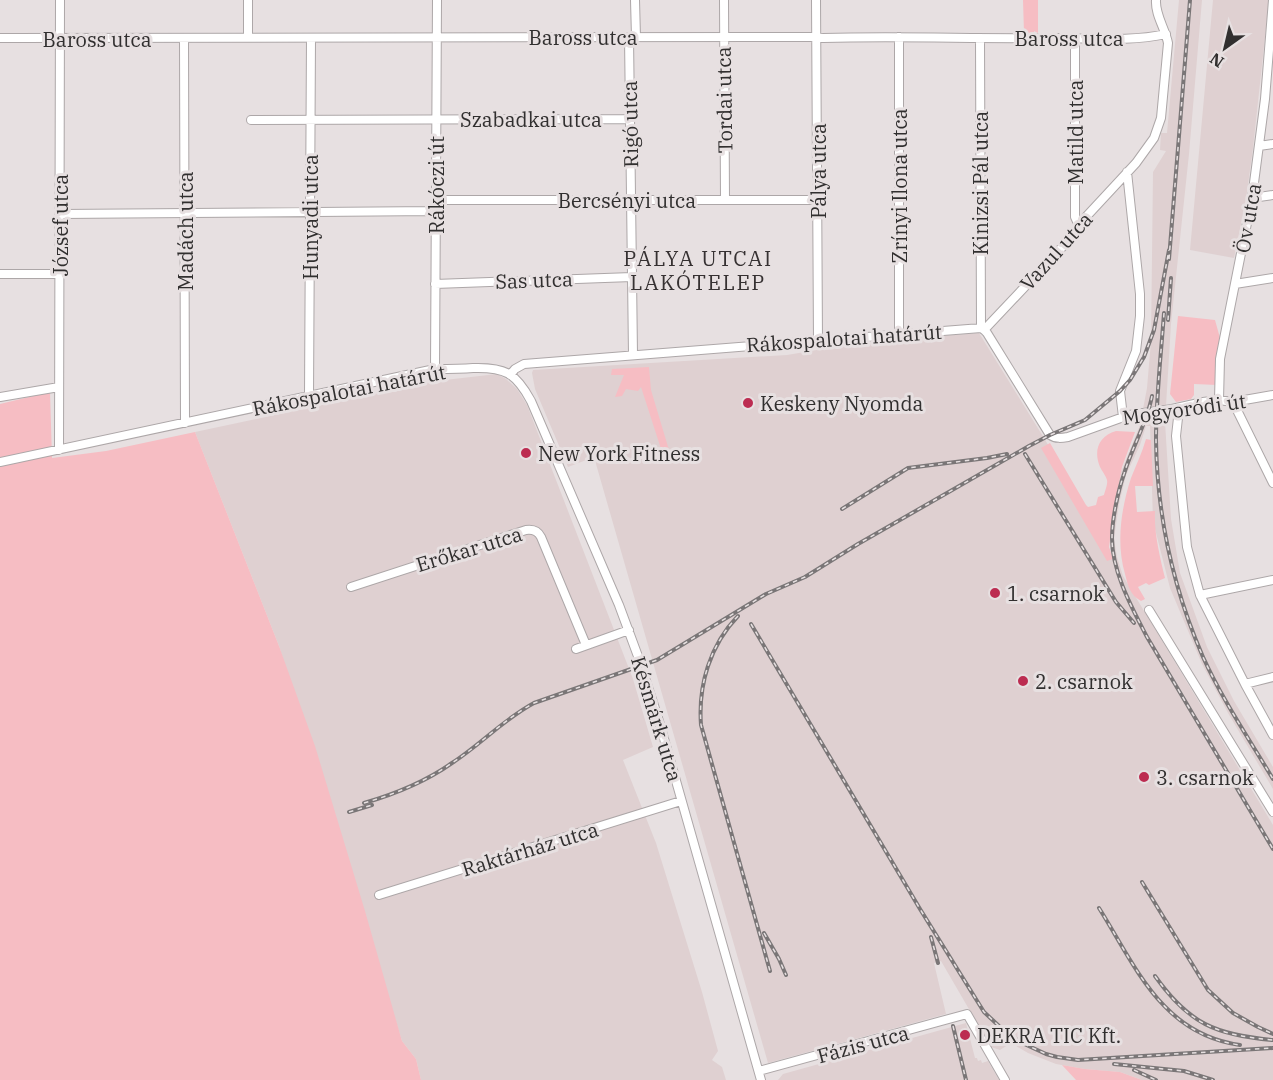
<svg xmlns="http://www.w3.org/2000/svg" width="1273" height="1080" font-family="'IBM Plex Serif',serif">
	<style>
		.built { fill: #dfd0d1 }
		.green { fill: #f6bdc3 }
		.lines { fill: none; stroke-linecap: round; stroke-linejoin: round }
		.minor-casing { stroke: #ada7a8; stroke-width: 10 }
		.minor { stroke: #fff; stroke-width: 8 }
		.rail-casing { stroke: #7a7677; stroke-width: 4 }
		.rail { stroke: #e7e0e1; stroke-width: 1.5; stroke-dasharray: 4.5; stroke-linecap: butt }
		.poi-dot { fill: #bc2c51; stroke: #e7e0e1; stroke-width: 2 }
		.labels { text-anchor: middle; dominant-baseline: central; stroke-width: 6; stroke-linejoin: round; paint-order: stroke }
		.street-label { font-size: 20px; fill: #312f2f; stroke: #e7e0e1 }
		.poi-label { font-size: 20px; fill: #312f2f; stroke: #e7e0e1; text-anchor: start }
		.neighbourhood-label { font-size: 21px; letter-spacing: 1.5px; fill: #363132; stroke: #e7e0e1 }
	</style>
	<rect width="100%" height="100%" fill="#e7e0e1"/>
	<path class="built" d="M1179 0H1202L1189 154 1171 324 1165 422 1171 519 1180 573 1207 647 1234 701 1273 767V789L1228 713 1202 664 1170 588 1153 521 1150 426H1146L1140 445 1126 475 1119 504 1114 539 1117 557 1123 576 1273 825V1080H1142L1120 1072 1085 1069 1056 1064 1028 1053 1011 1043 1000 1050 991 1047 941 961 934 963 946 1014 768 1063 594 457 568 467 535 389 532 373 533 370 787 355 864 342 979 333 1044 438 1111 552 1109 537 1113 502 1121 472 1140 425 1147 388 1151 341 1153 172 1166 151 1160 150 1161 133H1167Z
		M1213 0H1269L1253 148 1246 199 1234 258 1190 250Z
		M497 374 506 379 517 389 527 405 633 679 653 747 623 760 656 843 702 992 718 1051 712 1060 722 1067 726 1080H421L416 1059 402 1041 279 646 195 432 436 381Z
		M966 1023 975 1058H977L978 1061 981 1060 982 1063 988 1061 999 1080H778L783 1074Z"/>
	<path class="green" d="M1023 0H1038V33L1034 31V33H1024Z
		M1178 316 1215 320 1220 338 1217 385 1194 384V395L1191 399 1176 402 1170 394Z
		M649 367 651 390 669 450 662 452 641 387 638 391 626 389 622 396 615 397 624 375H611L612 369Z
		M50 392 52 458 106 451 195 432 279 646 315 746 365 911 402 1041 416 1059 421 1080H0V404Z
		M1116 431 1135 432 1122 467 1114 510 1109 547 1113 559 1107 561 1041 448 1050 443 1086 505 1088 507 1096 505 1098 497 1104 495C1105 491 1108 484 1107 480 1106 476 1102 471 1100 467 1093 450 1099 436 1116 431Z
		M1146 439 1151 440 1153 486H1135L1137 512 1155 511C1154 534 1160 557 1165 578L1149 585 1146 583 1138 587 1145 599 1141 601C1130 595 1128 586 1125 574 1116 543 1121 509 1131 478 1136 465 1142 453 1146 439Z
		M1062 1065 1085 1069 1120 1072 1142 1080H1076Z"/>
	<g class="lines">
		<g class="minor-casing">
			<path id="minor" d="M635 0 636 37
				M724 0 725 200
				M816 0 818 341
				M629 37 633 355
				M899 37V335
				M0 38 811 37 823 38C901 36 979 39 1056 38 1092 38 1131 42 1166 34
				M184 38 185 423
				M248 38V0
				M980 38 981 328
				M1075 38V217L1079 226
				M251 120 630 119
				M1259 146 1273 144
				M1252 198 1273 195
				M436 200H818
				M60 214 436 211
				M0 274H60
				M435 284 632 277
				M1235 284 1273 278
				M984 330 1068 241 1084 219 1136 163 1154 138 1161 118 1168 43C1165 28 1155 15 1156 0
				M984 330 987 333 1050 435C1056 439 1062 438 1068 437L1129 415 1172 409 1203 402 1219 400 1233 402 1273 395
				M435 369 437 0
				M510 375 515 369 524 364 981 328 984 330
				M309 396 311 38
				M0 397 59 387
				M1219 400 1220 359 1252 198 1265 99 1273 0
				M1233 402 1273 483
				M1178 408V418L1176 436 1187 547 1200 595 1245 684 1273 735
				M1123 417 1120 391 1136 351 1140 316V294L1127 172
				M59 450 60 0
				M0 462 435 369C448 369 461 369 473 368 505 367 516 373 531 401L619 605 639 659 659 721 761 1080
				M351 587 526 530C533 529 538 531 541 537L586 645
				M1200 595 1273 580
				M1149 610 1273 812
				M576 649 629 630
				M1245 684 1273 677
				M379 895 681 801
				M759 1071 967 1014 1005 1080"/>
		</g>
		<use href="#minor" class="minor"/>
		<g class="rail-casing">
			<path id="rail" d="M1169 259 1190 0
				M1164 313C1161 355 1156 398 1156 440 1157 515 1173 588 1203 657 1222 699 1249 739 1273 779
				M1168 320 1171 278
				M1152 396C1147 423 1132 447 1124 474 1118 491 1112 519 1112 538 1112 572 1132 608 1147 637L1273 849
				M1025 454 1116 602 1134 623
				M842 509 908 468 987 458 1007 454
				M738 616C710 645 698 685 701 725L770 971
				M751 624 920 909 984 1012 999 1026 1020 1042 1046 1054 1057 1057 1078 1060 1273 1048
				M364 803C395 794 425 782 452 763 480 745 504 719 534 703L657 660 766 594 805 577 858 544 1029 446 1050 435 1085 420 1120 391 1130 380 1144 357 1154 330 1169 250
				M349 812 372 805
				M1142 882 1208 990 1233 1013 1258 1027 1273 1034
				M1099 908C1136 967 1162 1034 1240 1045
				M764 933 779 959 786 975
				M931 937 938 963
				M1155 976C1189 1024 1216 1035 1273 1040
				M953 1026 966 1080
				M1114 1064 1184 1071 1213 1080
				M1134 1070 1156 1080"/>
		</g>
		<use href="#rail" class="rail"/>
	</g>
	<g class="poi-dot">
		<circle cx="748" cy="403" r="6"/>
		<circle cx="526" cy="453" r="6"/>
		<circle cx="995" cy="593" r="6"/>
		<circle cx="1023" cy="681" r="6"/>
		<circle cx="1144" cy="777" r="6"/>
		<circle cx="965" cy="1035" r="6"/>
	</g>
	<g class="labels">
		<g class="street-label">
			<text x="583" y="37">Baross utca</text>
			<text x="1069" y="38">Baross utca</text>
			<text x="97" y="39">Baross utca</text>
			<text transform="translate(724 100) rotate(-91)">Tordai utca</text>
			<text x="531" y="119">Szabadkai utca</text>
			<text transform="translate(630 124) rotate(-91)">Rigó utca</text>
			<text transform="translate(1075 132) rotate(-90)">Matild utca</text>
			<text transform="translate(818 171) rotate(-90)">Pálya utca</text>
			<text transform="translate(980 183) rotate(-90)">Kinizsi Pál utca</text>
			<text transform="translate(436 185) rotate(-90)">Rákóczi út</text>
			<text transform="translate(899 186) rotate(-90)">Zrínyi Ilona utca</text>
			<text x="627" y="200">Bercsényi utca</text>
			<text transform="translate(310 217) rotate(-90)">Hunyadi utca</text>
			<text transform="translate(1248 218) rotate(-80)">Öv utca</text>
			<text transform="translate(60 225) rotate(-90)">József utca</text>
			<text transform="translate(185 231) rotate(-90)">Madách utca</text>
			<text transform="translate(1056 251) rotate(-48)">Vazul utca</text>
			<text transform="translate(534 280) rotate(-2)">Sas utca</text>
			<text transform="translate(844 338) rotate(-4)">Rákospalotai határút</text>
			<text transform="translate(349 390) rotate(-11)">Rákospalotai határút</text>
			<text transform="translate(1184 409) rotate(-8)">Mogyoródi út</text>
			<text transform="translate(469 549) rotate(-17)">Erőkar utca</text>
			<text transform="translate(657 719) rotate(73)">Késmárk utca</text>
			<text transform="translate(530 849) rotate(-17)">Raktárház utca</text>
			<text transform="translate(863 1044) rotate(-15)">Fázis utca</text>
		</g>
		<g class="poi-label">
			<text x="760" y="403">Keskeny Nyomda</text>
			<text x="538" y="453">New York Fitness</text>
			<text x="1007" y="593">1. csarnok</text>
			<text x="1035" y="681">2. csarnok</text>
			<text x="1156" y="777">3. csarnok</text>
			<text x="977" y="1035">DEKRA TIC Kft.</text>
		</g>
		<g class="neighbourhood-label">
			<text x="698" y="258">PÁLYA UTCAI<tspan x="698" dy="24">LAKÓTELEP</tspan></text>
		</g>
	</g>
	<g transform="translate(1225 48) rotate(214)" stroke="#e7e0e1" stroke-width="4.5" paint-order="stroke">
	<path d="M0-4.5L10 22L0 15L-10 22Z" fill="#312f2f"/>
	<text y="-9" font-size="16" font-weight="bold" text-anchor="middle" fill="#312f2f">N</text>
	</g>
</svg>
